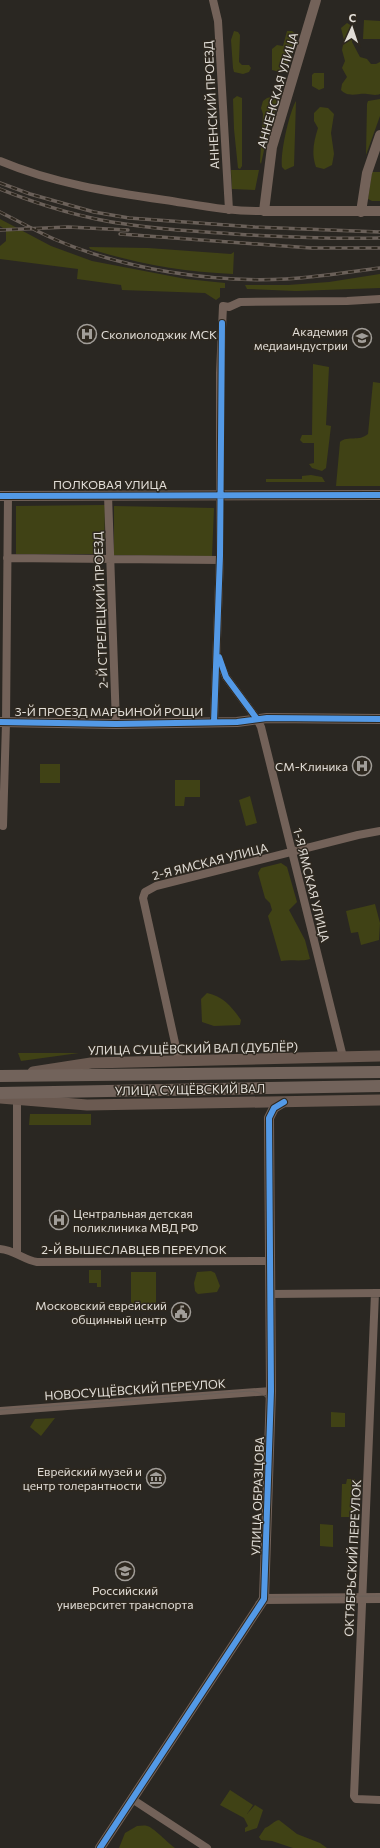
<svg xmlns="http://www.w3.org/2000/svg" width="380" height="1848" font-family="Commissioner,sans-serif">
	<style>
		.green { fill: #404215 }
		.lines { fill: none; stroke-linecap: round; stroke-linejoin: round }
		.minor { stroke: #736259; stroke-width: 8 }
		.tertiary { stroke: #736259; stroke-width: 10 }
		.secondary { stroke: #6b5a51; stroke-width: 11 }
		.primary { stroke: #72635b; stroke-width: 12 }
		.tram { stroke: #6a6059; stroke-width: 1 }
		.rail-casing { stroke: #6a6059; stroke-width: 3.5 }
		.rail { stroke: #2e281f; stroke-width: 2; stroke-dasharray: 6; stroke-linecap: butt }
		.cycleway-casing { stroke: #2e281f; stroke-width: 8 }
		.cycleway { stroke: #5399e6; stroke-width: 6 }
		.labels { text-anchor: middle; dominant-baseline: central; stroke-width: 3; stroke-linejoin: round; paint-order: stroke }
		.street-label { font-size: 12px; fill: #e1ddd7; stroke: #2e281f }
		.poi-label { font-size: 12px; fill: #e1ddd7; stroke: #2e281f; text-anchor: end }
	</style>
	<rect width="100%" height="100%" fill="#2a2722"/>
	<path class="green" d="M364 20 380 21V39H363Z
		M347 23 352 26 354 35 352 42 360 57 367 59 371 64H376L380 62V94C374 96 372 94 367 94 358 93 348 98 341 90L342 84 347 77 342 68 345 61 342 50 344 40 341 28Z
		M234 31 238 32 240 35 239 62 242 65H249L251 68 249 72 243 74 234 72 233 68 231 40Z
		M287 31H292L296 34 290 61 283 66 280 72 272 70V49L277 45 283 46Z
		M314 73H324V88L319 90 312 86V75Z
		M237 96 242 98V166L240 169 238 168 234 129 233 99Z
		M271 97 277 100 278 103 269 127 261 164 260 162 263 114 261 108 263 101 267 98Z
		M380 99V116L366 155 367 104 368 101Z
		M296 101 294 166 285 170 282 167C280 154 289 113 296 101Z
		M320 107 328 108 334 114 331 133 334 154 332 165 324 169 316 167C311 153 314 141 318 128L314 121V113Z
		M231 170H259L255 190 232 189Z
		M372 172H380V201H372L368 199Z
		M0 219 51 246 92 261 186 279 225 283V288H220V297L216 300 205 293 122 290 121 285 77 279 78 269 0 259V246L6 241V230L0 226Z
		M89 247 148 248 231 254 234 252 233 274C185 272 139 264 93 250L90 249Z
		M380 274V288L296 291 247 289 245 285H288L329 282Z
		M313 364 329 367 326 425 331 426 326 468 322 471 312 468 309 464 314 463V443H303L300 440 302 435H312Z
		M373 382 380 383V486H336L340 442C348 435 359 442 368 434Z
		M311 475 322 477 325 482H266V479H302V476Z
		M105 505 104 554H16V506Z
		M114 506 214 508 212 556 114 555Z
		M40 764H60V783H40Z
		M175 780H200V797H185L184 806H175Z
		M250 796 257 823 246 826 239 800Z
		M281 863 287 867 297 902 289 910 305 940 310 959C300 962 291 959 281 961L268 916 272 910 270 903 265 898 258 873 261 868Z
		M375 904 380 923 379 940 361 945 358 932 351 933 346 911Z
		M207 993C223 996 232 1007 241 1020L240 1025 214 1026 202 1022 201 999Z
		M18 1053H79L21 1061Z
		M30 1114H91V1125H29Z
		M89 1270H101V1287H97V1283H89Z
		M211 1271 215 1273 220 1286 217 1292 198 1294 195 1291 194 1283 197 1272Z
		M131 1272H156V1311H131Z
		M331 1412 345 1413V1427H331Z
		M55 1418 41 1436 30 1427 35 1419Z
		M347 1479H355L353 1517H341L342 1484H346Z
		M320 1524 333 1525V1547L320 1546Z
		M230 1790 253 1805 247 1814 255 1805 263 1810 257 1828 245 1832V1828L248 1826 244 1818 220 1805Z
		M279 1820 297 1834 320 1843 327 1848H293L272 1841 261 1840 259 1837 265 1828C271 1826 273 1821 279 1820Z
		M137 1826C140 1826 144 1825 147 1826 152 1826 169 1844 175 1848H119L125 1833Z"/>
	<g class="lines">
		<path class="minor" d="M213 0 218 21 229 210
			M0 161C52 183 109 192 165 200 198 205 231 212 264 211
			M108 495 116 724
			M7 558 220 560
			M218 657 226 677 257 719 261 727 343 1057
			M214 722 220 556V373L223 306 229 307 240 302 347 301 380 299
			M3 826 6 723 8 496
			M179 1061 143 898 145 892 156 886 358 835 380 831
			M17 1100V1254
			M0 1249C14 1250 24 1260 37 1262L271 1261
			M375 1293 354 1796 356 1799 380 1800
			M271 1294 379 1293
			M0 1411 271 1391
			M132 1799 207 1848"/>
		<path class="tertiary" d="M316 0 272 147 264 211H380
			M361 212 367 173 380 135
			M0 496 380 495
			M0 722 116 724 237 722 267 718 380 719
			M264 1599 380 1598
			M100 1848 264 1599 271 1391 269 1118 274 1108 284 1102"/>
		<path class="secondary" d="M33 1072 91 1063 380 1056
			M0 1098 87 1105 380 1100"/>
		<path class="primary" d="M0 1076 380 1072
			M0 1093 380 1086"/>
		<path class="tram" d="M0 1410 250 1391C261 1392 268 1396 272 1407L267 1573 253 1618 102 1848
			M256 1602 267 1597 380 1596"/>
		<g class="rail-casing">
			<path id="rail" d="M0 183 30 194 94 212 129 218 254 227 380 232
				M0 189C40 205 82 218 125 224 161 230 198 231 234 234 283 237 331 239 380 238
				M0 212C18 221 36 231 54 239 123 269 212 283 286 279 318 277 349 272 380 268
				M0 230 68 227 128 230
				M120 234 311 248H380"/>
		</g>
		<use href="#rail" class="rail"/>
		<g class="cycleway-casing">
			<path id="cycleway" d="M0 496 380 495
				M219 657 226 677 257 719
				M0 722 116 724 237 722 267 718 380 719
				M214 722 220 556 222 323
				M100 1848 264 1599 271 1391 269 1118 274 1108 284 1102"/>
		</g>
		<use href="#cycleway" class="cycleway"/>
	</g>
	<defs>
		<g id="hospital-ring" transform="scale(1)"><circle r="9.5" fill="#2e281f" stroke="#a19d98" stroke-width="1.5"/><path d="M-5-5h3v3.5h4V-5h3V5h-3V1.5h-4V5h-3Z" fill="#a19d98"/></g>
		<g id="university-ring" transform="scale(1)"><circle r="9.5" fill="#2e281f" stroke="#a19d98" stroke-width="1.5"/><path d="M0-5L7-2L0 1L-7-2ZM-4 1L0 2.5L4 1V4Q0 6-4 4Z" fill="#a19d98"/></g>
		<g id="civic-ring" transform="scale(1)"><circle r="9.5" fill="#2e281f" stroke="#a19d98" stroke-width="1.5"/><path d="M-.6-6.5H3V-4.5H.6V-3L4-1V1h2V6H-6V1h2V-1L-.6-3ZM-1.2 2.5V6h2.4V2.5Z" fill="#a19d98"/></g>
		<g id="museum-ring" transform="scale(1)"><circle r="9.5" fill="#2e281f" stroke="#a19d98" stroke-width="1.5"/><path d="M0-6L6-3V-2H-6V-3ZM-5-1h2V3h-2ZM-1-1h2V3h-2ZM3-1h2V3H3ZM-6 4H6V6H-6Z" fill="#a19d98"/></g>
	</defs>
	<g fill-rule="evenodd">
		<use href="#hospital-ring" x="87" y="334"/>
		<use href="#university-ring" x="362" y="338"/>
		<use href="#hospital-ring" x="362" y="766"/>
		<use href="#hospital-ring" x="59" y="1220"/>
		<use href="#civic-ring" x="181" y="1312"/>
		<use href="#museum-ring" x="156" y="1478"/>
		<use href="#university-ring" x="125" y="1571"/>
	</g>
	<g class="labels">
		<g class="street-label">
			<text transform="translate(277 90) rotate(-74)">АННЕНСКАЯ УЛИЦА</text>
			<text transform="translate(211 105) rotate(-93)">АННЕНСКИЙ ПРОЕЗД</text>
			<text x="110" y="484">ПОЛКОВАЯ УЛИЦА</text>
			<text transform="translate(100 610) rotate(-92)">2-Й СТРЕЛЕЦКИЙ ПРОЕЗД</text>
			<text x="109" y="711">3-Й ПРОЕЗД МАРЬИНОЙ РОЩИ</text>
			<text transform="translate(210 861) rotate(-14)">2-Я ЯМСКАЯ УЛИЦА</text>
			<text transform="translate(312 885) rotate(76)">1-Я ЯМСКАЯ УЛИЦА</text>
			<text transform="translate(193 1048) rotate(-1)">УЛИЦА СУЩЁВСКИЙ ВАЛ (ДУБЛЁР)</text>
			<text transform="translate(190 1089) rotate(-1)">УЛИЦА СУЩЁВСКИЙ ВАЛ</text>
			<text x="134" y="1249">2-Й ВЫШЕСЛАВЦЕВ ПЕРЕУЛОК</text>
			<text transform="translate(135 1389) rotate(-4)">НОВОСУЩЁВСКИЙ ПЕРЕУЛОК</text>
			<text transform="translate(257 1496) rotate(-88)">УЛИЦА ОБРАЗЦОВА</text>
			<text transform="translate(352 1558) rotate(-87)">ОКТЯБРЬСКИЙ ПЕРЕУЛОК</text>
		</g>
		<g class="poi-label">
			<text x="348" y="331">Академия<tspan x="348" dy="14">медиаиндустрии</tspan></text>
			<text x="101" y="334" text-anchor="start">Сколиолоджик МСК</text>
			<text x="348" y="766">СМ-Клиника</text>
			<text x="73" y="1213" text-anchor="start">Центральная детская<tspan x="73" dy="14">поликлиника МВД РФ</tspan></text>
			<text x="167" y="1305">Московский еврейский<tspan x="167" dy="14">общинный центр</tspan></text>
			<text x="142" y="1471">Еврейский музей и<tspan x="142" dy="14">центр толерантности</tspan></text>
			<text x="125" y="1590" text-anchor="middle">Российский<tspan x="125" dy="14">университет транспорта</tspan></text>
		</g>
	</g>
	<g transform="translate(352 28) rotate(3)" stroke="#2e281f" stroke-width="3" paint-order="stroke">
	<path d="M0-3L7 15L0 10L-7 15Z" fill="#e1ddd7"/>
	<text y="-6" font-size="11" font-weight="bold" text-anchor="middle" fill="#e1ddd7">С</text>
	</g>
</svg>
